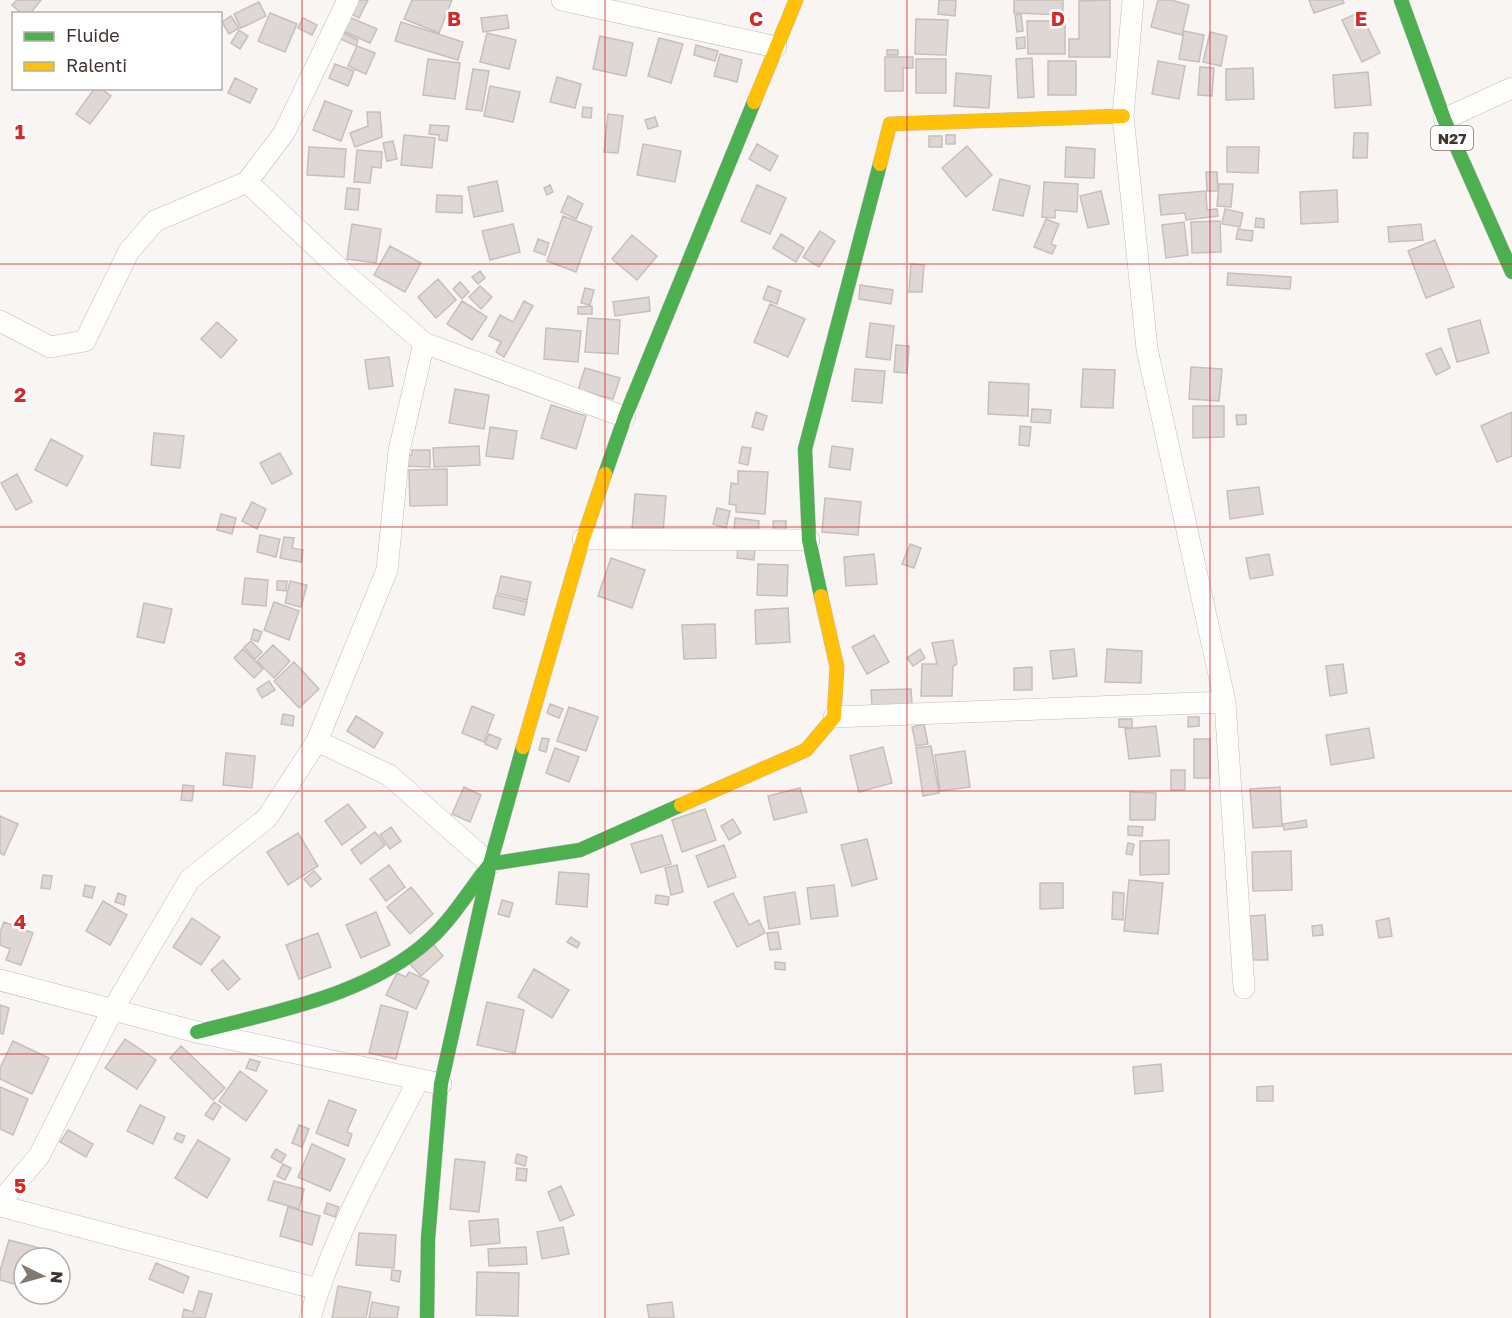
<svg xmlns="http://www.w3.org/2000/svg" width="1512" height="1318" font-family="'Golos Text',sans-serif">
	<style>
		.building { fill: #dfd7d4; stroke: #c6bfbb; stroke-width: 1.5 }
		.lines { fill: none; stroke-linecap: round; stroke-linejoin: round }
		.street-casing { stroke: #c3bbb8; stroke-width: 22 }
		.fast-casing { stroke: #c3bbb8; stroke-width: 15 }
		.slow-casing { stroke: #c3bbb8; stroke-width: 15 }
		.street { stroke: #fefefd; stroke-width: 21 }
		.fast { stroke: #4caf50; stroke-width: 14 }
		.slow { stroke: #ffc107; stroke-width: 14 }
		.grid { fill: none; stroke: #d62828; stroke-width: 1.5; stroke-opacity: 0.55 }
		.labels { text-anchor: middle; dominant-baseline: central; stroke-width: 5; stroke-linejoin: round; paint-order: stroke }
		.shield { fill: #fff; stroke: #7b726e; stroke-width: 1.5 }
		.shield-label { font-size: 15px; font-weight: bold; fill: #423530 }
		.grid-label { font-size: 20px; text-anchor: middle; font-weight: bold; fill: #d62828; stroke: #fff; stroke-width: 5; stroke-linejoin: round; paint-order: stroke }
	</style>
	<rect width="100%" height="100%" fill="#f9f5f3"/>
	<path class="building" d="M17 0H41L30 14H22L12 5Z
		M357 0H368L359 18 351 14Z
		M412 0H452L439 33 404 19Z
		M939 0H956L955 16 938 14Z
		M1014 0H1063V15L1014 13Z
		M1110 0V57H1069V39H1079V1Z
		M1158 0H1171L1189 5 1182 35 1151 27Z
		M1309 0H1343L1344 3 1314 13Z
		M259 2 266 16 241 28 234 14Z
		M1360 12 1380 53 1362 62 1342 20Z
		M270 13 297 24 285 52 258 41Z
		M1021 14 1023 31 1017 32 1015 15Z
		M507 15 509 28 483 32 481 18Z
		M231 16 239 28 229 34 222 22Z
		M349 17 377 29 370 43 343 31Z
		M303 18 317 25 312 35 298 28Z
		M916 19 948 20 946 55 915 54Z
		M1027 21H1065V54H1028Z
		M401 22 463 42 458 60 395 41Z
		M239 30 248 36 240 49 231 43Z
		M339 31 358 40 356 46 336 37Z
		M1184 31 1204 35 1199 62 1179 59Z
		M1210 32 1227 36 1221 66 1203 62Z
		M487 33 516 40 509 69 480 62Z
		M600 36 633 43 626 76 593 69Z
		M1025 37V48L1017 49 1016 38Z
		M659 38 683 44 671 83 648 76Z
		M696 45 718 51 715 61 694 55Z
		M357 46 375 53 366 74 348 66Z
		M887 50H898V55H887Z
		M720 54 742 60 737 82 714 76Z
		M885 57H913V68H903V91H885Z
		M1032 58 1034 97 1018 98 1016 59Z
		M428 59 460 63 455 99 423 95Z
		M916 59H946V93H916Z
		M1048 61H1076V95H1048Z
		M1158 61 1185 66 1179 99 1152 94Z
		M335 64 354 71 348 86 329 78Z
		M1200 67 1214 68 1212 96 1198 95Z
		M1253 68 1254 99 1226 100V69Z
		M473 69 489 71 482 111 466 109Z
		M1368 72 1371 105 1335 108 1333 75Z
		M956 73 991 76 989 108 954 106Z
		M557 77 581 84 575 108 550 102Z
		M235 78 257 89 250 103 228 93Z
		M490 86 520 92 513 122 484 116Z
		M95 88H100L111 96 90 124 76 114Z
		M325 101 352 111 341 141 313 130Z
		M583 107 592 108 591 118 582 117Z
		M367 112H380L382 137 355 147 350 133 368 126Z
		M608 114 623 116 618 153 604 152Z
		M655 117 658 126 648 129 645 120Z
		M430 125 449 126 447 141 439 140V135L429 134Z
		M1354 133H1368L1367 158H1353Z
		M404 135 435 138 432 168 401 165Z
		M946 135H955V144H946Z
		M929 136H942V147H929Z
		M393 141 397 159 387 161 383 143Z
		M643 144 681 151 675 182 637 175Z
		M757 144 778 156 770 171 749 159Z
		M967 146 992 175 966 197 942 168Z
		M309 147 346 149 344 177 307 175Z
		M1066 147 1095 149 1094 178 1065 177Z
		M1227 147H1259L1258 173 1227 172Z
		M357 150 382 152 381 168 372 167 370 183 354 182Z
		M1206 172H1217L1218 191H1207Z
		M1000 179 1030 186 1023 216 993 210Z
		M497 181 503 211 474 217 468 187Z
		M1044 182 1078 184 1077 212 1055 210V218L1042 217Z
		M1219 184H1233L1231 207 1217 206Z
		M550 185 553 192 547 195 544 188Z
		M757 185 786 198 770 234 741 221Z
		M347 188 360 189 358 210 345 209Z
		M1337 190 1338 222 1301 224 1300 192Z
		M1101 191 1109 224 1088 228 1080 196Z
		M1206 191 1207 210 1217 209 1218 216 1186 220 1185 213 1161 215 1159 195Z
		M437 195 462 196V213L436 212Z
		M568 196 583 204 576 219 561 212Z
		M1225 209 1243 213 1240 227 1222 224Z
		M563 216 592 227 576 272 547 261Z
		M1256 218 1264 219V228L1255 227Z
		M1046 219 1059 224 1051 244 1056 246 1052 254 1034 247Z
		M1220 221 1221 252 1192 253 1191 222Z
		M1184 222 1188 255 1166 258 1162 225Z
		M352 224 381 229 376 263 347 259Z
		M513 224 520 252 490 260 482 231Z
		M1421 224 1423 240 1389 242 1388 227Z
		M1238 229 1253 231 1252 241 1236 239Z
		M820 231 835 241 819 267 803 257Z
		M781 234 804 248 796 262 773 248Z
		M632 235 657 256 637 280 612 259Z
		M538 239 549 243 545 255 534 251Z
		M1435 240 1454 287 1426 298 1408 251Z
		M390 246 421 263 405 292 374 275Z
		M911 264 924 265 922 292H909Z
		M480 271 485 278 478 284 472 277Z
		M1228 273 1291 277 1290 289 1227 285Z
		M438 279 456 300 436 318 418 297Z
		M460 282 469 292 462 299 453 289Z
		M860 285 893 290 891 304 859 299Z
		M480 286 492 297 481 309 469 297Z
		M768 286 781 291 777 304 763 299Z
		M585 288 594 290 590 305 581 303Z
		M649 297 650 311 615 316 613 302Z
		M462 301 487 317 472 340 447 324Z
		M524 301 533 306 504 357 496 352 501 342 489 336 500 315 513 322Z
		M770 304 805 319 788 357 754 342Z
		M592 306V314H578V307Z
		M588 318 620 320 618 354 585 352Z
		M1480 320 1489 353 1457 362 1448 329Z
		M217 322 237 340 221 358 201 339Z
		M870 323 894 326 890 360 866 357Z
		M546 328 581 331 578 362 544 359Z
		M896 345 909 346 907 373 894 372Z
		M1441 348 1450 368 1436 375 1426 354Z
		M389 357 393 386 369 389 365 360Z
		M1191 367 1222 369 1219 401 1189 399Z
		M585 368 620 378 613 399 578 390Z
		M855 369 885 371 882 403 852 401Z
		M1083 369 1115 370 1113 408 1081 407Z
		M989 382 1029 384 1028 416 988 414Z
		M455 389 489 395 484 429 449 423Z
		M551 405 586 416 576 449 541 438Z
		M1193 406H1224V437L1193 438Z
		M1032 409 1051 410 1050 423 1031 422Z
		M756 412 767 416 763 430 752 427Z
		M1512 412V456L1497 462 1481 426Z
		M1236 415H1246V424L1237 425Z
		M1020 426 1031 427 1029 446 1019 445Z
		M490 427 517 431 513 459 486 456Z
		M154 433 184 436 180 468 151 465Z
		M51 439 83 456 67 486 35 470Z
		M479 446 480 465 434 467 433 448Z
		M832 446 853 449 850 470 829 467Z
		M742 447 751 448 748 465 739 463Z
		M412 450H430V467L402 466V455H412Z
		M280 453 292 474 272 484 260 463Z
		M447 469V505L410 506 409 470Z
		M738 471 768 472 765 514 736 512V505L729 504 731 483 738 484Z
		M17 474 32 502 16 510 1 483Z
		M1259 487 1263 514 1230 519 1227 491Z
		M635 494 666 496 663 532 632 530Z
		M825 498 861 502 858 535 822 532Z
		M252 502 266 509 257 529 242 521Z
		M717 508 730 511 726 528 713 524Z
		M221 514 236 518 232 534 217 530Z
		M735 518 759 521 758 532 734 530Z
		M773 521H786V531L774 532Z
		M260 535 280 539 276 557 257 552Z
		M284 537 294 538 292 548 303 550 301 562 280 558Z
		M910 544 921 548 914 568 902 564Z
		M738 547 755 549 754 560 737 558Z
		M874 554 877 584 846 586 844 557Z
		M1269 554 1273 575 1250 579 1246 558Z
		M611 558 645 570 632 608 598 596Z
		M758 564 788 565 787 596 757 595Z
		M501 576 531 582 527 600 497 593Z
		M245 578 268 580 266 606 242 604Z
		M277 581H287L286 591 277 590Z
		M290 581 307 585 301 607 285 603Z
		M496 595 527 602 524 615 493 608Z
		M274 602 299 611 289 640 264 630Z
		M144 603 172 609 164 643 137 637Z
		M788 608 790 642 756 644 755 610Z
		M715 624 716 658 684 659 682 625Z
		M254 629 262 632 258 642 251 639Z
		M874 635 889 662 867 674 852 647Z
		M953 640 957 664 953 666 952 696H921L922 664H937L932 643Z
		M251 641 262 652 255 659 244 647Z
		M273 645 290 661 274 678 257 661Z
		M243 649 263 669 254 678 234 658Z
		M920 649 925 658 913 666 907 658Z
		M1074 649 1077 676 1053 679 1050 651Z
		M1107 649 1142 651 1141 683 1105 682Z
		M294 662 319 689 299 708 274 681Z
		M1343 664 1347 693 1330 696 1326 666Z
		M1032 667V690H1014V668Z
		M269 681 275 690 262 698 257 689Z
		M911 689 912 704 872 706 871 690Z
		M550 704 563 709 559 718 547 713Z
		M472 706 494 715 484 742 462 733Z
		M569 707 598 717 586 751 557 741Z
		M283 714 294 716 293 726 281 724Z
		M356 716 383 733 374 748 347 731Z
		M1188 717H1199V726L1188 727Z
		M1119 719H1132V728L1119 727Z
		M924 724 928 744 916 746 912 727Z
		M1156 726 1160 756 1129 759 1125 729Z
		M1369 728 1374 758 1331 765 1326 735Z
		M489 734 501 739 497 749 485 744Z
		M542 738 549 739 546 752 539 750Z
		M1194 739H1210V778H1194Z
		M931 746 939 793 923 796 916 748Z
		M883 747 892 783 859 792 850 756Z
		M555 748 579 757 569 782 546 773Z
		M965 751 970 787 940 791 935 755Z
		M226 753 255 756 252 788 223 785Z
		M1171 770H1185V790H1171Z
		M183 785 194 786 192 801 181 800Z
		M464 787 481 795 470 822 452 814Z
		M1280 787 1282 826 1253 828 1250 789Z
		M800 788 807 812 774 820 768 796Z
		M1130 792 1156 793 1155 820H1130Z
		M348 804 366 827 342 845 325 821Z
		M705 809 716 840 682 852 672 820Z
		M0 816 18 824 4 855 0 853Z
		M733 819 741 833 729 840 721 826Z
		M1306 820 1307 827 1284 830 1283 824Z
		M1128 826 1143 827 1142 836 1128 835Z
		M391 827 401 841 390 849 380 835Z
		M375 832 385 845 361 864 351 850Z
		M298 833 318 866 288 885 267 852Z
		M662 835 671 864 641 873 631 844Z
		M867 839 877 879 852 886 841 845Z
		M1169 840V874L1140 875V841Z
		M1128 843 1134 844 1132 855 1126 854Z
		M724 845 736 877 708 887 696 856Z
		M1291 851 1292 890 1253 891 1252 852Z
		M389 865 405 887 386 901 370 879Z
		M677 865 683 892 671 895 665 868Z
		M314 871 321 879 311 887 304 879Z
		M559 872 589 874 587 907 556 904Z
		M43 875 52 876 50 889 41 888Z
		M1129 880 1163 883 1158 934 1124 931Z
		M1040 883H1063V908L1040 909Z
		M85 885 95 887 92 898 83 896Z
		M834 885 838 916 811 919 807 888Z
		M411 887 433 914 410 934 387 907Z
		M795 892 800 924 769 929 764 897Z
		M1113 892 1124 893 1123 920 1112 919Z
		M118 893 126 896 124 905 115 902Z
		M733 893 749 925 759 920 765 933 737 947 714 902Z
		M656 895 669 897 668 905 655 903Z
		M502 900 513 903 509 917 498 914Z
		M103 901 127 915 110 945 86 931Z
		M376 912 390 945 361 958 346 925Z
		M1265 915 1268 960H1253L1250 916Z
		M192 918 220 937 201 965 173 947Z
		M1389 918 1392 936 1379 938 1376 921Z
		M4 922 33 933 21 965 6 960 10 949 0 945V932Z
		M1322 925 1323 935 1313 936 1312 926Z
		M778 932 781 949 770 950 767 933Z
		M318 933 331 967 299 979 286 945Z
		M571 937 580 943 577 948 567 942Z
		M433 944 443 956 421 976 410 964Z
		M223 960 240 979 228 990 211 970Z
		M775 962 785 963V970L775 969Z
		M534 969 569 990 552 1018 518 997Z
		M409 972 429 981 416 1009 386 995 397 973 406 977Z
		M487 1002 524 1010 515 1053 477 1045Z
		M0 1005 9 1008 3 1034 0 1033Z
		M381 1005 408 1012 396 1059 369 1053Z
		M125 1039 156 1060 137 1089 105 1068Z
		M13 1041 49 1058 32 1094 0 1079V1068Z
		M181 1046 225 1088 213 1100 170 1058Z
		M250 1059 260 1062 256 1071 246 1068Z
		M1161 1064 1163 1091 1135 1094 1133 1067Z
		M240 1071 267 1091 246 1121 219 1101Z
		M1273 1086V1101H1257V1087Z
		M0 1087 28 1099 13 1135 0 1129Z
		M329 1100 356 1110 347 1132 352 1134 348 1146 316 1133Z
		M214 1102 221 1107 213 1120 205 1115Z
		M140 1105 165 1117 153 1144 127 1131Z
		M299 1125 309 1129 302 1147 292 1143Z
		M68 1130 93 1144 86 1157 60 1142Z
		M177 1133 185 1136 182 1143 174 1139Z
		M198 1140 230 1159 207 1198 175 1178Z
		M312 1144 345 1159 330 1191 298 1177Z
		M276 1149 286 1155 281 1163 271 1157Z
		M517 1154 527 1157 525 1166 515 1163Z
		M455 1159 485 1162 479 1212 450 1209Z
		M283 1164 291 1168 285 1180 277 1176Z
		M517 1168 527 1169 526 1181 516 1180Z
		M274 1181 304 1189 299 1209 268 1200Z
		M561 1186 574 1215 560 1221 548 1192Z
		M327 1203 339 1207 335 1217 324 1213Z
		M288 1207 320 1216 312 1245 280 1236Z
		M498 1219 500 1243 471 1246 469 1221Z
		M563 1227 569 1254 542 1259 537 1232Z
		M359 1233 396 1235 394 1268 356 1265Z
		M9 1240 47 1250 45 1258H24V1287L0 1280V1271Z
		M526 1247 527 1264 489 1266 488 1249Z
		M156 1263 189 1277 183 1293 149 1279Z
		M392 1270 401 1271 399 1282 391 1280Z
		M477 1272 519 1273 518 1316 476 1315Z
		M338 1286 371 1292 366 1318H332Z
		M199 1291 212 1294 205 1318H182L184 1309 193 1312Z
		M372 1302 399 1307 397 1318H369Z
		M672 1302 674 1318H649L647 1305Z"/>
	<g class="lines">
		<g class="street-casing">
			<path id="street" d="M562 0 776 47
				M1133 0 1123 116 1147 349 1225 702 1244 988
				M1444 119 1512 88
				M247 182 344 273 424 343 625 417
				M0 321 50 347 85 341 129 251 155 221 247 182 284 133 348 0
				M583 539 809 540
				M834 717 1225 702
				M317 741 389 775 490 864
				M0 980 197 1032 441 1084
				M0 1202 39 1156 112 1011 190 879 267 818 317 741 387 570 399 451 424 343
				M0 1206 318 1289
				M310 1318C334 1233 379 1157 419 1079"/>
		</g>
		<g class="fast-casing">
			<path id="fast" d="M1401 0 1444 119 1512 272
				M605 474 625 417 754 102
				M821 596 809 540 805 449 880 164
				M197 1032C273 1012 370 995 430 939 453 918 470 889 490 864L580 850 681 805
				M427 1318 428 1239 441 1084 490 864 523 747"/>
		</g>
		<g class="slow-casing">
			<path id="slow" d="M754 102 796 0
				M880 164 890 124 1123 116
				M523 747 583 539 605 474
				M681 805 806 750 834 717 837 667 821 596"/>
		</g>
		<use href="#street" class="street"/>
		<use href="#fast" class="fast"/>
		<use href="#slow" class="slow"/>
	</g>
	<path class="grid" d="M302 0V1318M605 0V1318M907 0V1318M1210 0V1318M0 264H1512M0 527H1512M0 791H1512M0 1054H1512"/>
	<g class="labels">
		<rect class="shield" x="1431" y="126" width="42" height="24" rx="4.5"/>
		<g class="shield-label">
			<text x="1452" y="138">N27</text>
		</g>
	</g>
	<g class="grid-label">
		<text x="454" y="26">B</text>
		<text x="756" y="26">C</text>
		<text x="1058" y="26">D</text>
		<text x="1361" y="26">E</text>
		<text x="20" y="139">1</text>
		<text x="20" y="402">2</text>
		<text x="20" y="666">3</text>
		<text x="20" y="929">4</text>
		<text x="20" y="1193">5</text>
	</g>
	<rect x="12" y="12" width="210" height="78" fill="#ffffff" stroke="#b3aeac" stroke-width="1.5"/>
	<rect x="24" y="32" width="30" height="9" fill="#4caf50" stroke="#b3aeac" stroke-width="1.5"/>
	<text x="66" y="42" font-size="18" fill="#423530">Fluide</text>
	<rect x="24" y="62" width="30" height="9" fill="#ffc107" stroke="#b3aeac" stroke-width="1.5"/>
	<text x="66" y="72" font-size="18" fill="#423530">Ralenti</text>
	<g transform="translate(42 1276) rotate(95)"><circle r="28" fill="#ffffff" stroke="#b3aeac" stroke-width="1.5"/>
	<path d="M0-4.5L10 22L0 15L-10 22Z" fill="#827874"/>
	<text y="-9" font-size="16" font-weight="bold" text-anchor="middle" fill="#423530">N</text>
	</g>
</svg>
